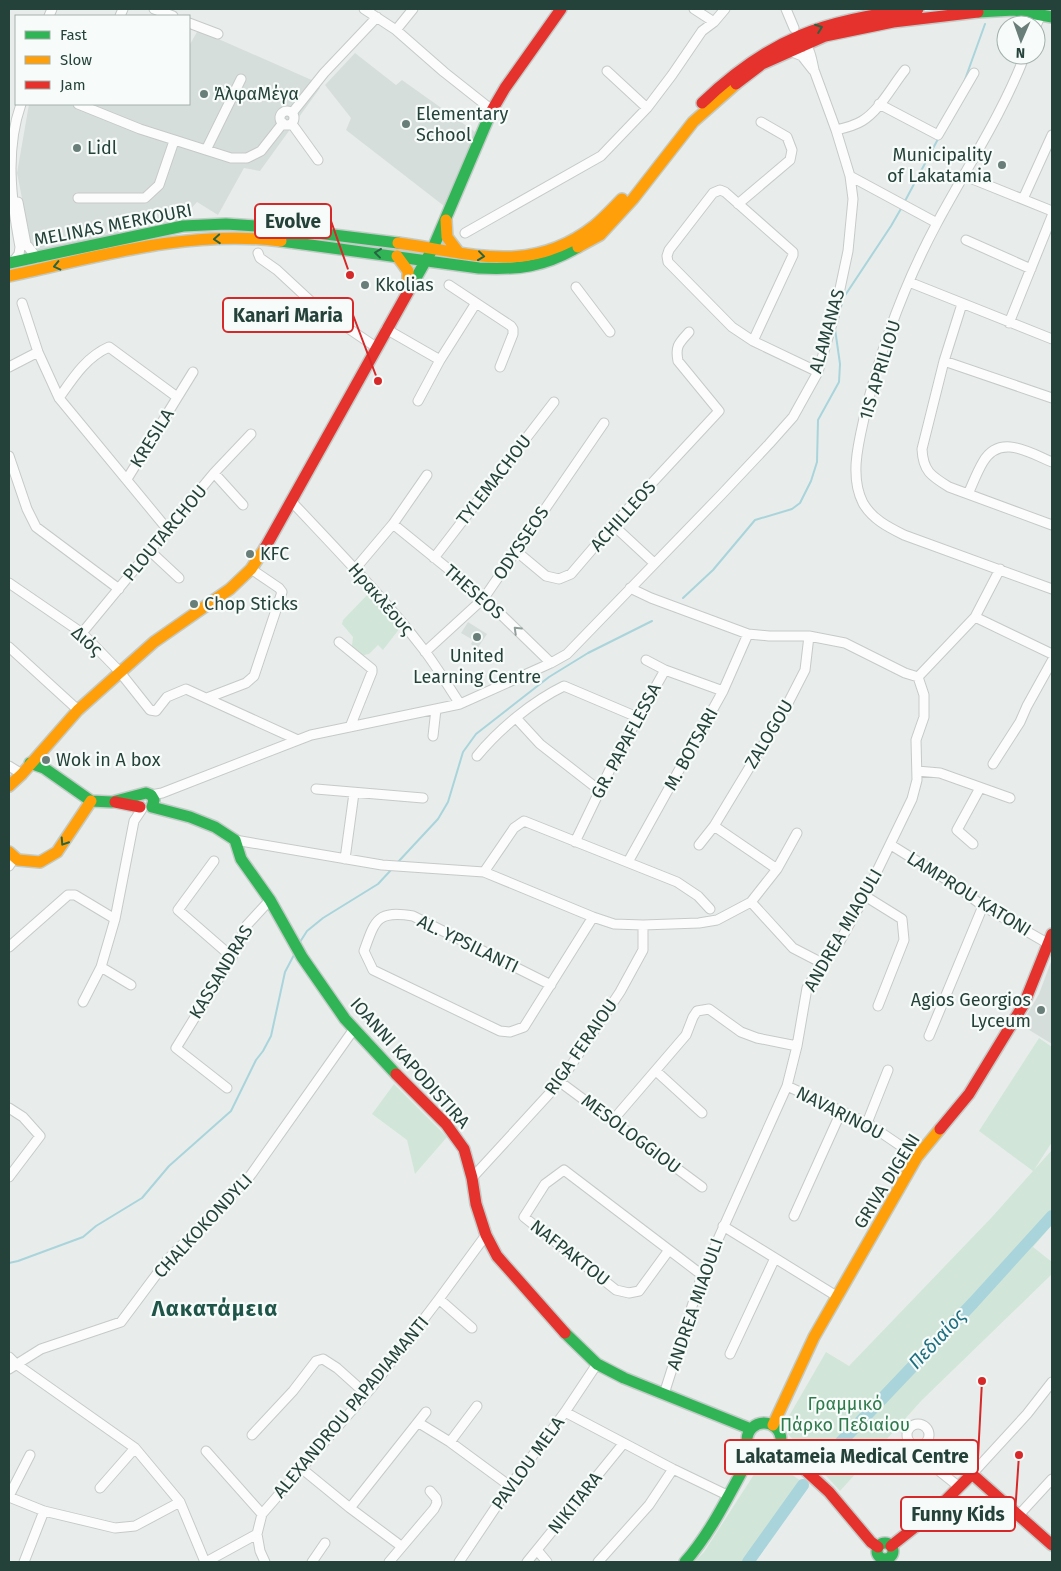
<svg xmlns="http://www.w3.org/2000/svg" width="1061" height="1571" font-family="'Fira Sans',sans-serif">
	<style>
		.built { fill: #d6dedb }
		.green { fill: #d1e6d8 }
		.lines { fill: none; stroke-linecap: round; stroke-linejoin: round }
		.stream { stroke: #a9d4db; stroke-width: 2 }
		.river { stroke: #a9d4db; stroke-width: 12 }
		.street-casing { stroke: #c5cac8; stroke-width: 11 }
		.fast-casing { stroke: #c3cbc8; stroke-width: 14 }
		.slow-casing { stroke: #c3cbc8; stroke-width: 14 }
		.jam-casing { stroke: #c3cbc8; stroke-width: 14 }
		.street { stroke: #fcfcfc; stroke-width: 9 }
		.fast { stroke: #30b455; stroke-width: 11 }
		.slow { stroke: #ff9f0a; stroke-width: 11 }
		.jam { stroke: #e5322d; stroke-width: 11 }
		.oneway { stroke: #286442 }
		.oneway2 { stroke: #909f9b }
		.poi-dot { fill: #697e78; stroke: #f7fbf9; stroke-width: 2 }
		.labels { text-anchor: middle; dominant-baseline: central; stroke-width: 4.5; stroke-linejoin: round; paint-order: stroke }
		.poi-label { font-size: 18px; fill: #24423a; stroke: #f7fbf9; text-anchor: start }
		.street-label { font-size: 18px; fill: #24423a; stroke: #f7fbf9 }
		.park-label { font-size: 18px; fill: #2d7a4b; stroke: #f7fbf9 }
		.water-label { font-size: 19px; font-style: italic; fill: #1c6f80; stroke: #f7fbf9 }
		.district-label { font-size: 22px; font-weight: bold; letter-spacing: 1px; fill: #1f5548; stroke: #f7fbf9 }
		.leader { fill: none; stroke: #d62828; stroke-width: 2 }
		.callout-dot { fill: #d62828; stroke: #f7fbf9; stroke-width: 2 }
		.callout { fill: #f7fbf9; stroke: #d62828; stroke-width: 2 }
		.callout-label { font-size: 19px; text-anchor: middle; font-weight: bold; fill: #24423a }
	</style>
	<rect width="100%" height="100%" fill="#e8edeb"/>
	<path class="built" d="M198 30 314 81 320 88 260 171 244 168 218 215 197 202 180 221 39 250 31 244 17 173 29 104H69L85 111 89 104H189V46Z
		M355 53 396 85 402 80 478 134 444 206 346 130 351 118 325 85Z
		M468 622 487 634 477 649 471 644 473 640 461 633Z
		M1052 959V1044L1021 1025 1039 994Z"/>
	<path class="green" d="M369 593 400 628 383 650 378 645 369 654 359 656 349 647 352 645 353 637 342 624 343 620Z
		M1039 1038 1052 1047V1142L1034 1170 1052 1150V1225L1033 1247 1052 1262V1274L922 1400 840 1491 788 1434 789 1416 826 1352 849 1366 992 1217 1033 1171 979 1131Z
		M394 1084 447 1137 415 1174 407 1140 372 1114Z
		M762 1462 787 1471 809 1487 749 1562H694L704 1552Z"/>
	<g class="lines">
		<path class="stream" d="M963 85 985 24
			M905 201 938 139
			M840 310 844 297 891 226 902 207
			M683 598 713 570 755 520 792 509 800 503 811 481 817 462 818 420 839 382 840 364 835 329
			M398 862 438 819 448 802 463 752 476 734 549 677 588 653 652 621
			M300 942 307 931 323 918 378 884 391 870
			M9 1263 18 1261 83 1237 96 1226 142 1198 169 1166 231 1111 256 1060 263 1051 271 1036 285 972 295 953"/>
		<path class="river" d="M821 1463 973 1303 1052 1216
			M748 1562 803 1485"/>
		<g class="street-casing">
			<path id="street" d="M154 9 173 16
				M364 9 396 30 444 72 492 110
				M694 9 714 22
				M786 9 794 28
				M49 16 52 9
				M120 16 123 9
				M189 23 218 34
				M1036 26 1041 14
				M396 30 413 9
				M790 51 802 56 813 70
				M1025 55C1002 115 967 167 937 223 905 283 881 347 865 414 859 441 849 476 863 503 872 519 888 527 904 535L1052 589
				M607 71 647 108
				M78 104 140 129 231 158H247L261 151 283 123
				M879 104 938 135 974 73
				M280 118a7 7 0 1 1 14 0a7 7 0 1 1-14 0Z
				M292 113 324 73 377 17
				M292 124 318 160
				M836 130C845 128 854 126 862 121 880 110 892 86 905 70
				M206 150 241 79
				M850 176 937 223
				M965 176 1052 211
				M78 198H145L159 185 174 141
				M1023 199 1052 135
				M18 202 26 244 37 258
				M738 204 790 160 792 150 787 137 761 122
				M465 233 601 156 647 108 672 75 702 31 714 22 725 9
				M966 240 1031 269
				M258 253 260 258 277 270 318 308 376 347
				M13 262 19 254 20 247C11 199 5 150 21 104
				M909 282 1052 339
				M449 285 511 326 513 329V334L500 367
				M576 287 610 332
				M22 303 38 352 59 398 168 530
				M962 304 944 361 922 449C923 471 931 476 949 487L1052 525
				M1009 323 1052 216
				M386 329 440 360 418 401
				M753 341 793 255V252L725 192 720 190 713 193 669 250 667 256 668 262 732 327 753 341 818 372
				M440 360 476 303
				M944 361 1052 398
				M9 367 38 352
				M59 398C73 378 86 357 109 347L177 397
				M9 456 27 509 36 527 119 589
				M214 473 243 505
				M127 479 193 372
				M968 494C973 483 977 472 983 462 1000 433 1030 453 1052 462
				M292 502C337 550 384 598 424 650 437 667 448 686 460 704
				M393 524 484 598 551 663
				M613 525 654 563
				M150 551 179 578
				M516 551 546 576 559 579 571 574 613 525 719 411 678 361C675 346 679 343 689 332
				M434 558 554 402
				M355 569 393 524 427 475
				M9 583 82 633 119 671 150 710 156 711 167 697 186 689 298 740
				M630 588 651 598 748 634 769 636H809L845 643 905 673 918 677
				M975 617 1052 654
				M82 633 214 473 251 434
				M339 642 372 669V672L350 727
				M9 647 78 710
				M425 652 484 598 604 423
				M646 660 665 670
				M918 677 975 617 1000 569
				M207 698 246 683 254 676 282 592 279 588 251 569
				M517 719 540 744 599 790
				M433 736 436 709
				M477 756C499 729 533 701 564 686L637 717
				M993 764 1020 722 1027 706 1052 661
				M9 766 22 774
				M917 771 940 773 1010 798
				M316 789 423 798
				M151 795 162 793 311 735 460 704 551 663 567 654 721 495 769 444 793 417 818 372 834 317 848 251 853 199 850 176 836 130 814 70C812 60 810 48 803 41
				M714 826 777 869
				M235 840 382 865 484 872 593 917 614 924 643 925 699 923 717 920 751 902 777 869 797 833
				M575 842 614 761 665 670 723 691
				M973 844 957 830 980 788
				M699 845 714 826 786 707 805 670 809 636
				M891 845 952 883 983 906 1047 943
				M345 859 354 793
				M214 861 178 910 232 957
				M628 862 723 691 748 634
				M9 866 15 857
				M484 872 514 828 524 821 677 882 698 896 710 909
				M865 896 902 919 904 940 878 1006
				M751 902 793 948 822 963
				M9 947 68 895H75L115 919
				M101 967 131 985
				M551 985 413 916C377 910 375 920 364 951L373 970 500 1031 510 1032 524 1027 593 917
				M83 1002 101 967 115 919 134 821 142 809
				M929 1036 983 906
				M656 1071 702 1113
				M560 1082 702 1187
				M787 1086 867 1123 917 1157
				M227 1088 176 1048 232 957 247 925 270 900
				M9 1108 23 1117 40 1136 9 1177
				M613 1120 686 1035 693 1017 697 1011 709 1009 741 1032 757 1038 797 1046
				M867 1123 888 1070
				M472 1178 560 1082 620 992 643 950V925
				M794 1216 841 1112
				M723 1226 838 1297
				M669 1250 639 1291 629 1293 616 1290 524 1217 545 1184 564 1170C610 1205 656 1240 702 1275
				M439 1299 472 1328
				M730 1354 775 1258
				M9 1357 16 1364 135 1448 180 1502 205 1562
				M9 1369 41 1349 121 1322 168 1259 250 1176 354 1029
				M664 1394 702 1275 787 1086 797 1046 807 988 822 963 840 941 865 896 912 799 917 780 916 740 924 717V695L918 677
				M565 1412 673 1469 729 1496
				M419 1423 450 1442 510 1486
				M907 1435a11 11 0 1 1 22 0a11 11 0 1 1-22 0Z
				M252 1435 293 1391 316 1361 323 1359 337 1368 366 1394
				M450 1442 477 1406
				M919 1447C923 1461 948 1477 959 1487
				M206 1451 262 1514
				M301 1468 350 1508
				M972 1474 1027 1414 1052 1382
				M100 1488 135 1448
				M9 1496 30 1455
				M9 1497 44 1511 115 1528 135 1526 180 1502
				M1018 1516 1052 1479
				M257 1534 260 1551 265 1562
				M401 1546 350 1508 426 1412
				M537 1550 547 1562
				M887 1559 889 1562
				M24 1562 44 1511
				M206 1562 257 1534 262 1514 373 1386 439 1299 486 1235
				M312 1562 325 1543
				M389 1562 434 1509 437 1503 436 1498 430 1491
				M459 1562 510 1486 565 1412 597 1364
				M527 1562 623 1444
				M598 1562 649 1505 673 1469"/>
		</g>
		<g class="fast-casing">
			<path id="fast" d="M978 12 1014 10 1052 17
				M281 241 479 268C518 270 544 267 578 247
				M9 263 183 226 226 224 269 227 398 243
				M413 283 433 248 491 112
				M30 763 44 768 91 801 112 802 146 793 151 795 154 800 152 807
				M152 807 190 817 215 827 235 840 241 859 270 900 302 957 345 1019 396 1074
				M565 1333 597 1364 624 1378 751 1429
				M747 1440a17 17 0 1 1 34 0a17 17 0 1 1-34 0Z
				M877 1551a8 8 0 1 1 16 0a8 8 0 1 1-16 0Z
				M685 1562C714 1529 731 1489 753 1452"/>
		</g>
		<g class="slow-casing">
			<path id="slow" d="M446 220 447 237 459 253
				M398 243C469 253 530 276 594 226 604 218 613 208 622 199
				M578 247 600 235 633 199 693 122 736 84
				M397 256 408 271V291
				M9 276C97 257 189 229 281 241
				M9 786 22 774 78 710 154 642 230 589 251 569 265 548
				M9 852 18 860 40 862 57 852 91 801
				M773 1425 814 1337 917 1157 940 1129"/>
		</g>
		<g class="jam-casing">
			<path id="jam" d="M736 84 762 64 825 36 893 22 978 12
				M702 103C770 38 825 19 918 9
				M491 112 505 88 561 9
				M265 548 413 283
				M115 802 140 807
				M396 1074 446 1124 464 1149 472 1178 476 1204 486 1235 497 1256 565 1333
				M940 1129 969 1094 1024 1004 1052 934
				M779 1446 829 1492 871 1542 878 1547
				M891 1546 934 1512 972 1474 1052 1545"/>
		</g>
		<use href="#street" class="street"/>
		<use href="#fast" class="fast"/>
		<use href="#slow" class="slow"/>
		<use href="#jam" class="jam"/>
	</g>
	<defs><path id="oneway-chevron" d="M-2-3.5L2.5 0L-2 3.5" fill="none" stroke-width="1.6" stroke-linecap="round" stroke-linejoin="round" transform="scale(1.25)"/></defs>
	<g class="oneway">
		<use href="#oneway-chevron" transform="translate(819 28) rotate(-20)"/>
		<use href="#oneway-chevron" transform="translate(217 239) rotate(176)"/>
		<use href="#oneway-chevron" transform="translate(378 253) rotate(-173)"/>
		<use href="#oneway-chevron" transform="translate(481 256) rotate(7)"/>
		<use href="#oneway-chevron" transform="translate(57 266) rotate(167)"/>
		<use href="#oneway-chevron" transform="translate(64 842) rotate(123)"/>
	</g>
	<use class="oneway2" href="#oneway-chevron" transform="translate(517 630) rotate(-136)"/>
	<g class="poi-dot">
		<circle cx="204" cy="94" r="5"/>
		<circle cx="406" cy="124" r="5"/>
		<circle cx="77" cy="148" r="5"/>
		<circle cx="1002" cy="165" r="5"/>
		<circle cx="365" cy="285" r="5"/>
		<circle cx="250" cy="554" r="5"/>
		<circle cx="194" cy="604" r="5"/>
		<circle cx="477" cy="637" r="5"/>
		<circle cx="46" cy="760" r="5"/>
		<circle cx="1041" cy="1010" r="5"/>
	</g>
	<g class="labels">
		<g class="poi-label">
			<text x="214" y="94">ΆλφαΜέγα</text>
			<text x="416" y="114">Elementary<tspan x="416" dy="21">School</tspan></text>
			<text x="87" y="148">Lidl</text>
			<text x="992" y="155" text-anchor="end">Municipality<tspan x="992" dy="21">of Lakatamia</tspan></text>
			<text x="375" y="285">Kkolias</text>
			<text x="260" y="554">KFC</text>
			<text x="204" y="604">Chop Sticks</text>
			<text x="477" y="656" text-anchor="middle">United<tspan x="477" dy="21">Learning Centre</tspan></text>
			<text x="56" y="760">Wok in A box</text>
			<text x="1031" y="1000" text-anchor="end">Agios Georgios<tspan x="1031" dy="21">Lyceum</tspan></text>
		</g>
		<g class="street-label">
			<text transform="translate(113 225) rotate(-11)">MELINAS MERKOURI</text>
			<text transform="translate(827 331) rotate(-74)">ALAMANAS</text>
			<text transform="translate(880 370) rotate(-73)">1IS APRILIOU</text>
			<text transform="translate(152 438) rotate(-58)">KRESILA</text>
			<text transform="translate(494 480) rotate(-52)">TYLEMACHOU</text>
			<text transform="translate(623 516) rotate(-48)">ACHILLEOS</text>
			<text transform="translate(165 533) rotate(-50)">PLOUTARCHOU</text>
			<text transform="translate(521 543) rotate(-56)">ODYSSEOS</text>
			<text transform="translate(474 592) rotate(41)">THESEOS</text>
			<text transform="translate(381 599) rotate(49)">Ηρακλέους</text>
			<text transform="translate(87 641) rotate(42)">Διός</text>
			<text transform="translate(769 734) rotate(-59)">ZALOGOU</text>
			<text transform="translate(626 741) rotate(-62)">GR. PAPAFLESSA</text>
			<text transform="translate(691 749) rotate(-61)">M. BOTSARI</text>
			<text transform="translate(969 894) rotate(32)">LAMPROU KATONI</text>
			<text transform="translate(843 930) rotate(-60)">ANDREA MIAOULI</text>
			<text transform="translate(468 944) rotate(26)">AL. YPSILANTI</text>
			<text transform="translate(221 972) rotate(-59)">KASSANDRAS</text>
			<text transform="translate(581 1047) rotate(-55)">RIGA FERAIOU</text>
			<text transform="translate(410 1063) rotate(48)">IOANNI KAPODISTIRA</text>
			<text transform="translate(840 1113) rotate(27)">NAVARINOU</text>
			<text transform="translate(631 1134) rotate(37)">MESOLOGGIOU</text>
			<text transform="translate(887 1181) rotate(-58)">GRIVA DIGENI</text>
			<text transform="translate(203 1226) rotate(-47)">CHALKOKONDYLI</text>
			<text transform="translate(570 1253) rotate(38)">NAFPAKTOU</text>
			<text transform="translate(695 1304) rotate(-71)">ANDREA MIAOULI</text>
			<text transform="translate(351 1407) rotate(-50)">ALEXANDROU PAPADIAMANTI</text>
			<text transform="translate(528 1463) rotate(-54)">PAVLOU MELA</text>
			<text transform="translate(575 1503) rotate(-51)">NIKITARA</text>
		</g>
		<g class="park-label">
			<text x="845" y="1404">Γραμμικό<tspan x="845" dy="21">Πάρκο Πεδιαίου</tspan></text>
		</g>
		<g class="water-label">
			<text transform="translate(937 1339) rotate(-47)">Πεδιαίος</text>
		</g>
		<g class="district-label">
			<text x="215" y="1308">Λακατάμεια</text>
		</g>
	</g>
	<path class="leader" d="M350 275L331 221M378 381L353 315M982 1381L978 1457M1019 1455L1015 1514"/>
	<g class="callout-dot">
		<circle cx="350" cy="275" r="5"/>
		<circle cx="378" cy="381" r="5"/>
		<circle cx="982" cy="1381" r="5"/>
		<circle cx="1019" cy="1455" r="5"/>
	</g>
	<g class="callout">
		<rect x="255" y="204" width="76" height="34" rx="5"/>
		<rect x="223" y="298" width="130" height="34" rx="5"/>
		<rect x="725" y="1440" width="253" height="34" rx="5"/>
		<rect x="901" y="1497" width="114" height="34" rx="5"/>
	</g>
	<g class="callout-label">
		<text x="293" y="228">Evolve</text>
		<text x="288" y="322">Kanari Maria</text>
		<text x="852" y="1463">Lakatameia Medical Centre</text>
		<text x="958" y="1521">Funny Kids</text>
	</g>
	<rect width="1061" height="1571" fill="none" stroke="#24423a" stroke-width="20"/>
	<rect x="15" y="15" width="175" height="90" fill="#f7fbf9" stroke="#a3b1ad"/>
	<rect x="25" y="31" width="25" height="8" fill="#30b455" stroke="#a3b1ad"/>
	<text x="60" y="40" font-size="15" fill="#24423a">Fast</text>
	<rect x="25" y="56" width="25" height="8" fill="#ff9f0a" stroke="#a3b1ad"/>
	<text x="60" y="65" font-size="15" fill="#24423a">Slow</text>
	<rect x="25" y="81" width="25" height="8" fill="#e5322d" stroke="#a3b1ad"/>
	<text x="60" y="90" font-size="15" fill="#24423a">Jam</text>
	<g transform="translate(1021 40) rotate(182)"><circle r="24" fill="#f7fbf9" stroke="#a3b1ad"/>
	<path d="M0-4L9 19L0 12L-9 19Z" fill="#697e78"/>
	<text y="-8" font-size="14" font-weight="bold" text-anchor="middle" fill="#24423a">N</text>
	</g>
</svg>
